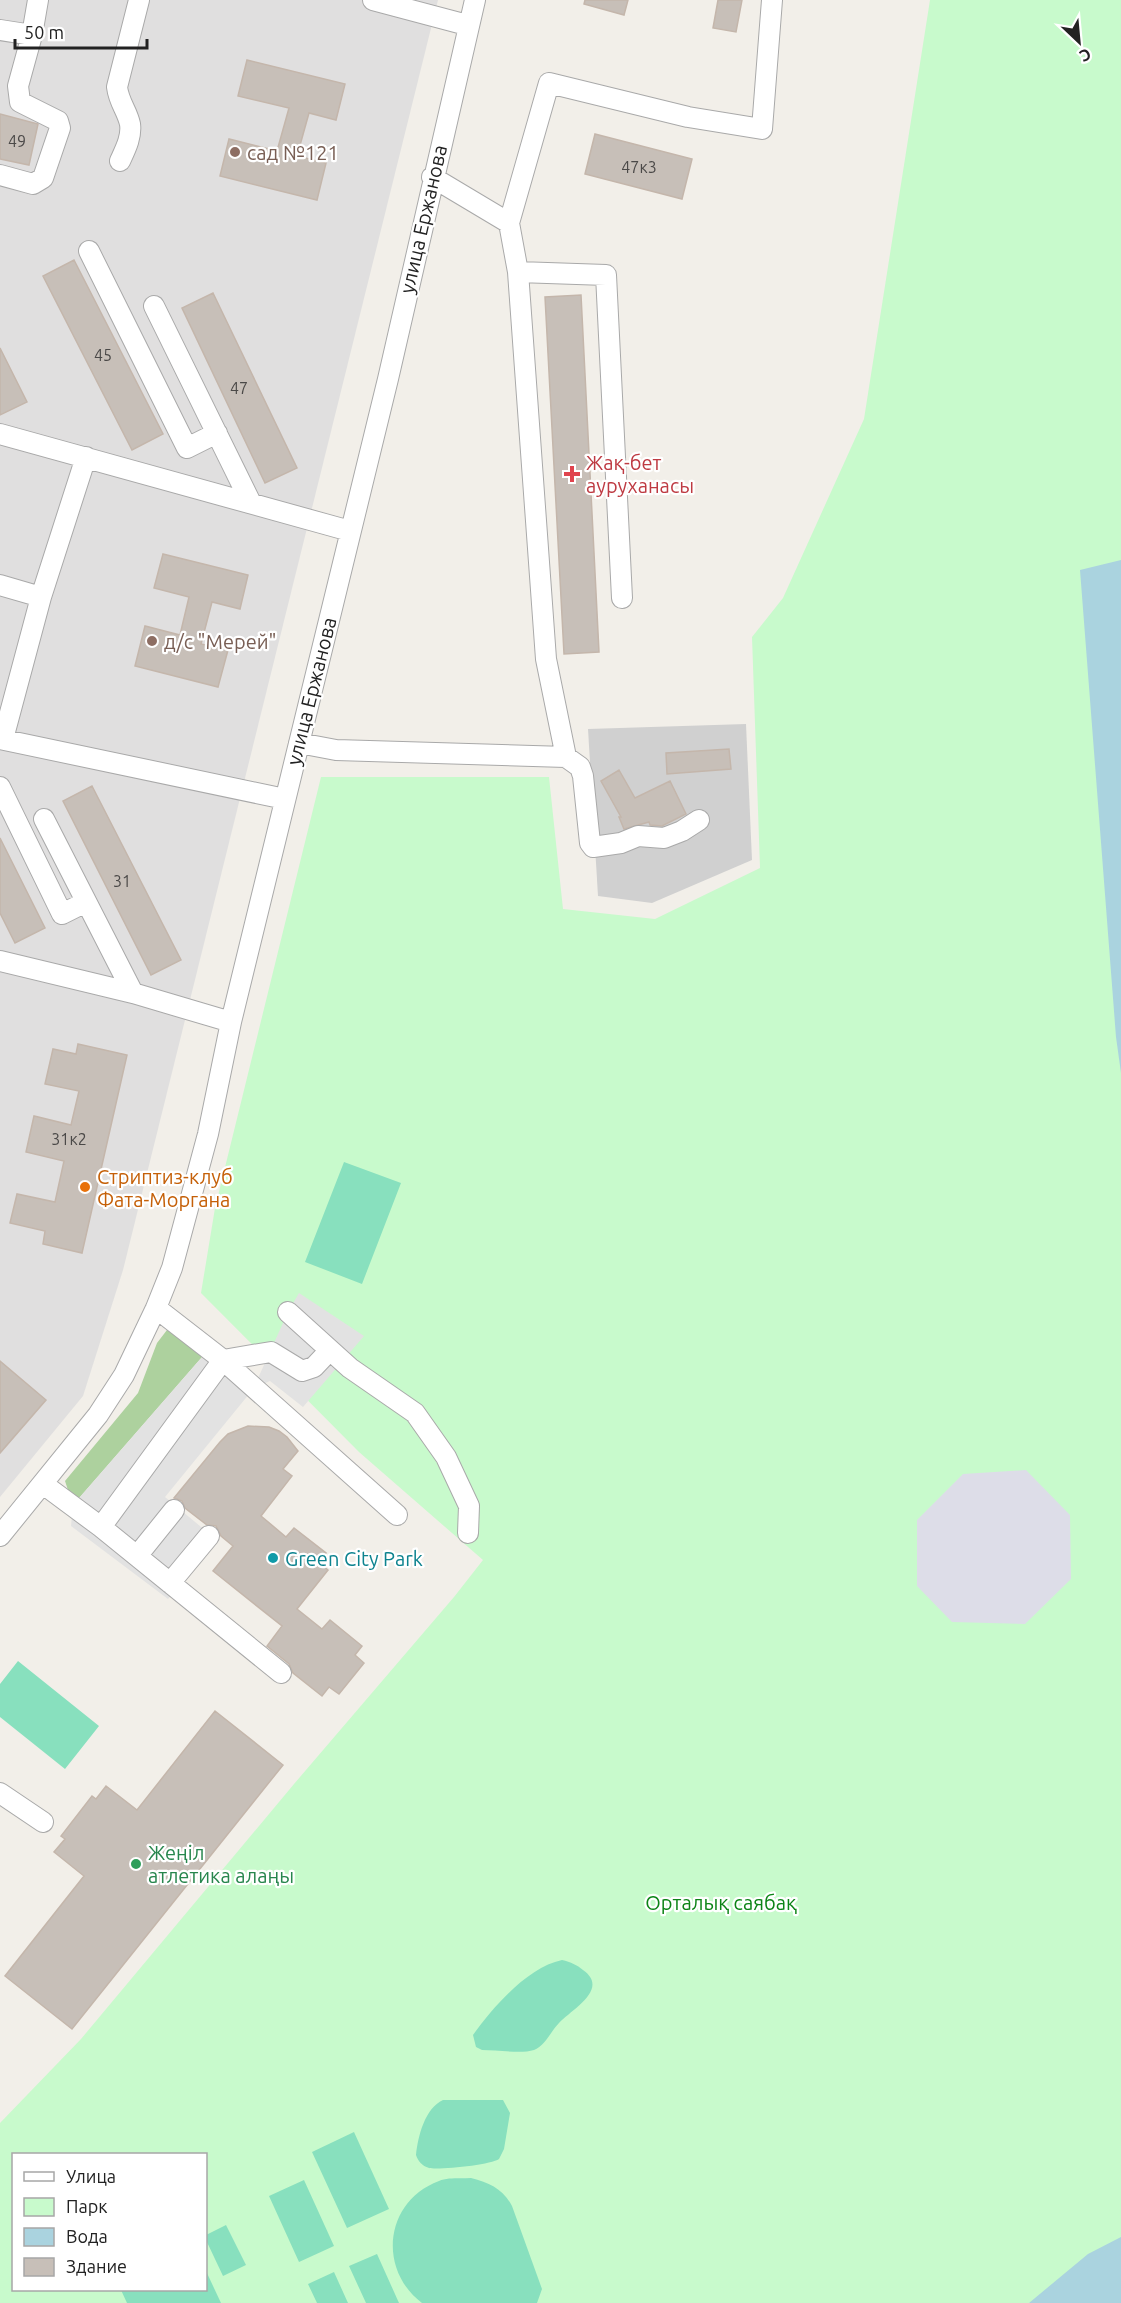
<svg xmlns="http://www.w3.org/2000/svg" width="1121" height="2303" font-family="Ubuntu,sans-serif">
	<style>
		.residential { fill: #e0dfdf }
		.religious { fill: #d0d0d0 }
		.forest { fill: #add19e }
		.park { fill: #c8facc; fill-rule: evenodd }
		.pitch { fill: #88e0be }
		.parking { fill: #e2e2e2 }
		.plaza { fill: #dddde8 }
		.water { fill: #aad3df }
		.building { fill: #c7bfb8; stroke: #c4b6ab; stroke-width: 1.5 }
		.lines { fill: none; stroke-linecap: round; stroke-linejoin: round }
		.minor-casing { stroke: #a9a9a9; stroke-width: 22 }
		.minor { stroke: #fff; stroke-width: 20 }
		.education-dot { fill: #8d6e63; stroke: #fff; stroke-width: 2 }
		.health-dot { fill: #e0444e; stroke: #fff; stroke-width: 2 }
		.food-dot { fill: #e8710a; stroke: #fff; stroke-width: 2 }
		.culture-dot { fill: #0f9aa8; stroke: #fff; stroke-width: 2 }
		.leisure-dot { fill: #2e9e5b; stroke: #fff; stroke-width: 2 }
		.labels { text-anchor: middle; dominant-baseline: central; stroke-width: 4.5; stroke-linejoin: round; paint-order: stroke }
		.number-label { font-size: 16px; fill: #4b4948 }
		.education-label { font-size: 20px; fill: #785e54; stroke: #fff; text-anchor: start }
		.street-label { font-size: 20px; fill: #222; stroke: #fff }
		.health-label { font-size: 20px; fill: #be3a42; stroke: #fff; text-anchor: start }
		.food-label { font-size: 20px; fill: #c56008; stroke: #fff; text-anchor: start }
		.culture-label { font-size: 20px; fill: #0d838f; stroke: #fff; text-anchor: start }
		.leisure-label { font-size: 20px; fill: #27864d; stroke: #fff; text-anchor: start }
		.park-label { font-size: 20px; fill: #0c8416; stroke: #fff }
	</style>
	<rect width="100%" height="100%" fill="#f2efe9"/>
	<path class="residential" d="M0 0H438L123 1270 83 1396 0 1497Z"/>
	<path class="religious" d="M746 724 752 860 652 903 598 896 588 729Z"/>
	<path class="forest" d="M167 1330 209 1349 73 1505 65 1481 138 1393 157 1343Z"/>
	<path class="park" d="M930 0H1121V2303H0V2123L81 2039 294 1784 454 1597 483 1560 359 1452 201 1293 215 1208 321 777H549L563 909 655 919 760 868 752 637 783 598 864 419ZM14 2154H206V2290H14Z"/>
	<path class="pitch" d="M344 1162 401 1183 362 1284 305 1262Z
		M18 1661 99 1726 65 1769 0 1717V1684Z
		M562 1960C571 1962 577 1965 583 1970 610 1989 572 2009 559 2023 551 2031 545 2046 534 2050 522 2054 497 2050 482 2050L476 2047 473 2035C493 2007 528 1967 562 1960Z
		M443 2100H503L510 2113 504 2149 499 2159C491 2165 439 2170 429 2168 422 2166 418 2161 416 2155 418 2136 425 2108 443 2100Z
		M354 2132 389 2209 347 2228 312 2152Z
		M471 2178C490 2183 503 2189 512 2206L542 2289 537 2303H422C377 2269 385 2201 439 2181 448 2177 461 2179 471 2178Z
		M304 2180 334 2246 299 2262 269 2196Z
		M226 2225 246 2265 223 2276 206 2240V2235Z
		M377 2254 399 2303H366L349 2266Z
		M206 2271 221 2303H127L121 2290H206Z
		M334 2272 348 2303H317L308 2284Z"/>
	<path class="parking" d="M299 1293 364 1336 303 1407 270 1381 254 1388 165 1497 218 1541 168 1599 71 1526 73 1505 209 1349 254 1387 288 1312Z"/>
	<path class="plaza" d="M1026 1470 1070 1515 1071 1579 1025 1624 952 1622 917 1586V1520L963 1474Z"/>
	<path class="water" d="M1121 560V1073L1116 1037 1080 570Z
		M1121 2237V2303H1029L1088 2254Z"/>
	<path class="building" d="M585 0H628L624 15 584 4Z
		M718 0H742L736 32 713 28Z
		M247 60 345 84 336 120 309 113 297 156 326 163 317 200 220 176 229 139 277 151 289 108 238 96Z
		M0 114 38 124 29 165 0 159Z
		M595 134 692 159 682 199 585 174Z
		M74 260 163 434 132 450 43 276Z
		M213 293 297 468 265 483 182 308Z
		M581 295 599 652 564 654 545 297Z
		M0 348 27 402 0 415Z
		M163 554 248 575 240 609 212 602 201 644 228 650 218 687 135 666 145 626 180 635 189 597 154 588Z
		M729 749 731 769 667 774 666 753Z
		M619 770 635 798 670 781 686 814 662 826 650 825 649 822 624 829 619 817H621L601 781Z
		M92 786 181 960 151 975 63 801Z
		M0 838 45 928 15 943 0 913Z
		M78 1044 127 1055 82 1253 43 1244 45 1231 10 1223 17 1194 55 1202 64 1161 26 1152 34 1116 71 1125 79 1091 45 1084 53 1049 76 1054Z
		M0 1361 46 1400 0 1453Z
		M248 1426 269 1427 279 1431 287 1437 298 1451 283 1469 292 1476 261 1516 286 1537 294 1528 326 1553 319 1562 328 1570 297 1609 322 1629 330 1620 362 1646 355 1655 364 1663 339 1694 329 1687 322 1696 293 1673 289 1664 267 1646 282 1626 213 1571 233 1546 221 1536 216 1526 207 1525 185 1508 182 1501 174 1498 220 1442 228 1434Z
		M215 1711 283 1765 72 2029 5 1976 84 1876 54 1852 65 1839 61 1836 92 1796 96 1799 106 1786 137 1810Z"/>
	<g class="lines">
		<g class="minor-casing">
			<path id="minor" d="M373 0 467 25
				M0 30 32 35
				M120 161C125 150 132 137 130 124 127 110 119 103 117 87L139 0
				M0 175 33 184 43 178 60 128 58 121 20 102 18 86 32 35 38 0
				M432 177 509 223 518 272
				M509 223 549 83 688 117 762 129 772 0
				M89 251 187 448 217 433
				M154 306 251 503
				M0 434 350 531
				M0 585 41 597
				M0 739 285 799
				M3 739 41 597 86 457
				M299 743 336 750 566 757 580 767 583 776 590 843 593 847 621 843 638 836 664 838 682 831 699 820
				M566 757 546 659 518 272 606 275 622 598
				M0 787 62 914 86 902
				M44 819 133 993
				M0 961 133 993 231 1022
				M288 1312 350 1368 415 1413 446 1457 469 1506 468 1533
				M223 1360 397 1515
				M223 1360 271 1352 302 1371 314 1367 330 1350
				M43 1484 101 1527 223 1360 156 1308
				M101 1527 281 1673
				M0 1536 98 1415 124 1375 156 1308 172 1268 208 1134 231 1022 388 379 475 0
				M137 1556 174 1510
				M170 1583 209 1536
				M0 1793 43 1822"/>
		</g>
		<use href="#minor" class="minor"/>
	</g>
	<g class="education-dot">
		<circle cx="235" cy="152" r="6"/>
		<circle cx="152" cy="641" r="6"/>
	</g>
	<path class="health-dot" d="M569 465h6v6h6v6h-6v6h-6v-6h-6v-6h6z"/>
	<circle class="food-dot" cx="85" cy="1187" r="6"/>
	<circle class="culture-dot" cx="273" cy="1558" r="6"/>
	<circle class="leisure-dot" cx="136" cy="1864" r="6"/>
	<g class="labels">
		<g class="number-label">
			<text x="17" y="141">49</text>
			<text x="639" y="167">47к3</text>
			<text x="103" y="355">45</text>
			<text x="239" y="388">47</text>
			<text x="122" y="881">31</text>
			<text x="69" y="1139">31к2</text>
		</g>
		<g class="education-label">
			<text x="247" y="152">сад №121</text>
			<text x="164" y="641">д/с "Мерей"</text>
		</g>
		<g class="street-label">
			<text transform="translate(423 219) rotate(-77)">улица Ержанова</text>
			<text transform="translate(311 691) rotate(-76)">улица Ержанова</text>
		</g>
		<g class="health-label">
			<text x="586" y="462">Жақ-бет<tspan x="586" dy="23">ауруханасы</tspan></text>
		</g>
		<g class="food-label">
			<text x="97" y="1176">Стриптиз-клуб<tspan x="97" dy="23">Фата-Моргана</tspan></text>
		</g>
		<g class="culture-label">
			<text x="285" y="1558">Green City Park</text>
		</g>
		<g class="leisure-label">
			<text x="148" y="1852">Жеңіл<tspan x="148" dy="23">атлетика алаңы</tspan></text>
		</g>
		<g class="park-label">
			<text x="721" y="1902">Орталық саябақ</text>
		</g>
	</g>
	<rect x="12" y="2153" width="195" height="138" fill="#ffffff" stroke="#a7a7a7" stroke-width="1.5"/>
	<rect x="24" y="2172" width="30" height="9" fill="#ffffff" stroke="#a7a7a7" stroke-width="1.5"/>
	<text x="66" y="2183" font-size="18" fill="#222222">Улица</text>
	<rect x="24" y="2198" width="30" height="18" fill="#c8facc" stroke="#a7a7a7" stroke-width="1.5"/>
	<text x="66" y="2213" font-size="18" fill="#222222">Парк</text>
	<rect x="24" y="2228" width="30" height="18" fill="#aad3df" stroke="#a7a7a7" stroke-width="1.5"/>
	<text x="66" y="2243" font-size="18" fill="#222222">Вода</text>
	<rect x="24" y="2258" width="30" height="18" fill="#c7bfb8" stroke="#a7a7a7" stroke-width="1.5"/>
	<text x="66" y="2273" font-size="18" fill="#222222">Здание</text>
	<g transform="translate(1079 42) rotate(154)" stroke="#ffffff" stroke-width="4.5" paint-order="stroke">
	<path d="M0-4.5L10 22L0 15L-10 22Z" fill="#222222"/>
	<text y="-9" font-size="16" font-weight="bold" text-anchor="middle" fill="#222222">С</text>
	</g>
	<path d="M15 39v9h132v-9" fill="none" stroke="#222222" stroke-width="3"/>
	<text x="24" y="39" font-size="18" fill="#222222" stroke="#ffffff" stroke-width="4.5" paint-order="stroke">50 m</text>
</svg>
